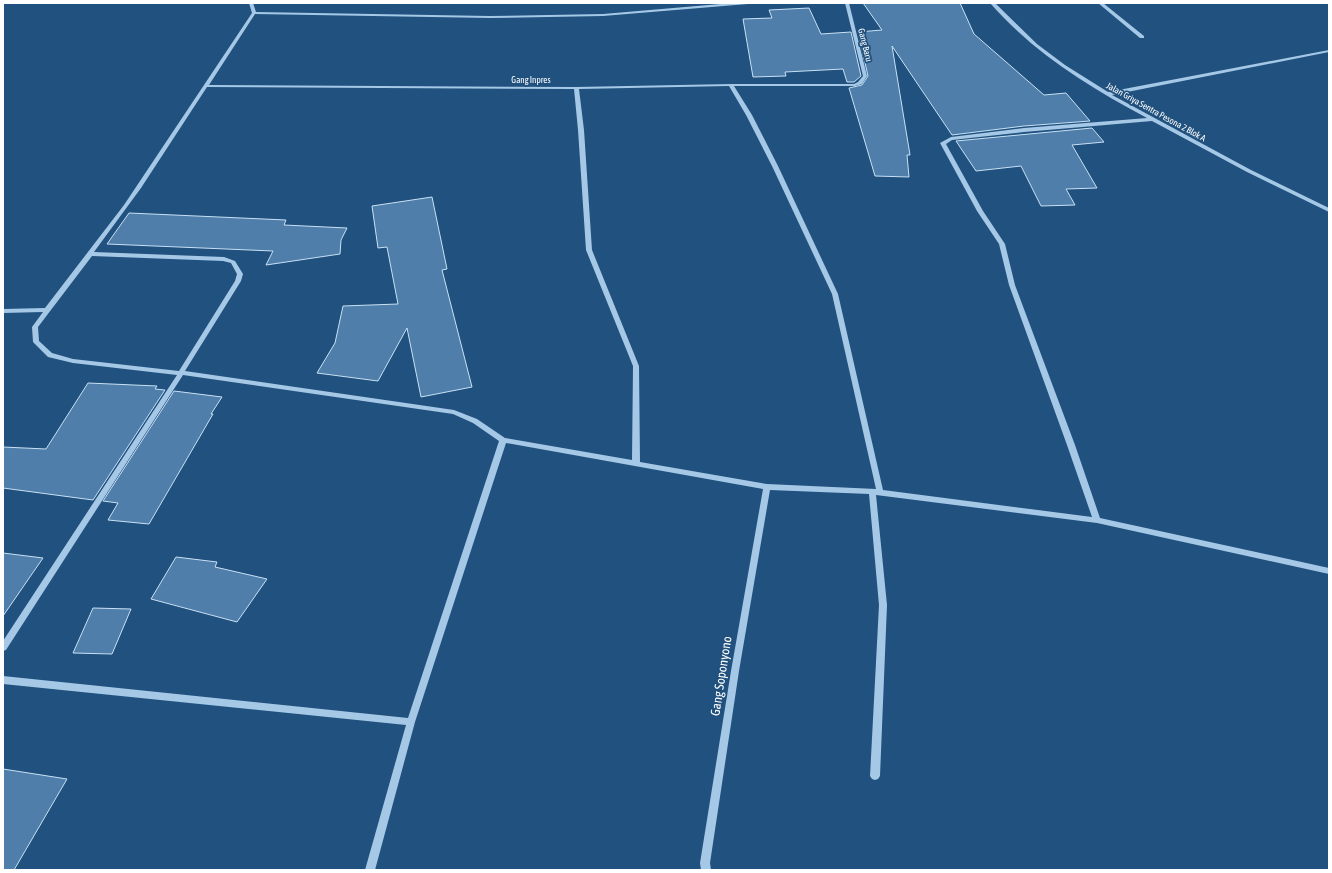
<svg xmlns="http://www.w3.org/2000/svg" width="1332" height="873" font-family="'Asap Condensed',sans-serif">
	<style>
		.building { fill: #4e7ea9; stroke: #c9e1f5 }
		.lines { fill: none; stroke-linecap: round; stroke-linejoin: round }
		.minor { fill: #a5c8e7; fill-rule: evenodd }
		.labels { text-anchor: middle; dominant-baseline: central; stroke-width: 3.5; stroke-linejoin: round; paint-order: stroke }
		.far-street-label { font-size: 9px; fill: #fff; stroke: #21517e }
		.near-street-label { font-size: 13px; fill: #fff; stroke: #21517e }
	</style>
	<rect width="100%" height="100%" fill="#21517e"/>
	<path class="building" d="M863 3H960L974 34 1044 95 1066 93 1090 121 1024 126 952 135 892 46 910 155H907L909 177 875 176 849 88 862 85 868 76 858 32 882 30Z
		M809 8 821 34 851 32 861 76 854 82H847L843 69 785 72 786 76 753 77 743 19 772 18 769 10Z
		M1092 128 1104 142 1072 145 1097 188 1066 189 1075 205 1041 206 1021 166 976 171 956 141Z
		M432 197 447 269 442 270 472 387 421 397 407 328 378 381 317 373 335 343 343 306 398 304 387 247 378 248 372 206Z
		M129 213 286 220 284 225 347 228 341 240 340 254 266 265 273 251 107 244Z
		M88 383 157 386 155 389 165 390 93 500 3 488V447L46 449Z
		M174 391 222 397 211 414H213L149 524 108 520 118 503 103 501Z
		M3 553 43 558 3 616Z
		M176 557 217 562 215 567 267 579 237 622 151 599Z
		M93 608 131 609 112 654 73 653Z
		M3 769 67 779 14 870H3Z"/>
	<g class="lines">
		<path class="minor" d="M249 3H253L256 12 490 16 603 14 732 3H750L748 4 603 16 490 18 255 14 209 85 576 87 731 84H854L858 82 863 76 845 3H849L867 76 862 84 855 86H734L752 115 778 166 838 294 883 490 1092 517 1067 445 1009 285 999 244 977 211 940 143 951 137 1024 128 1147 118C1088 86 1035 54 990 3H995L1037 44 1065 65 1108 92 1329 50V52L1112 95 1251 170 1329 208V212L1247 172 1152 121 1024 132 952 140 946 144 983 211 1005 244 1015 285 1075 445 1100 518 1329 568V574L1097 523 876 495 887 605 880 776 878 779 875 780 872 779 870 776 879 605 869 494 770 490 739 671 710 863 711 870H701L700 863 731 671 763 489 506 443 415 722 375 870H365L406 725 3 684V676L408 718 499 441 473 423 453 414 183 375 6 650 3 651V641L177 375 73 363 48 357 33 342 32 327 43 312 3 313V309L45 308 124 205 252 13ZM729 86 746 115 772 166 832 294 876 489 767 484 640 462 639 366 592 250 584 130 579 89ZM207 87 574 89 578 130 586 250 633 366 632 460 505 438 477 419 454 410 185 371 241 281 243 274 235 261 224 257 94 252 141 188ZM92 256 223 261 231 263 237 274 235 281 179 371 73 359 52 353 39 341 38 327Z
			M1098 3H1103L1144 36V38H1140Z"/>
	</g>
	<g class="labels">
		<g class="far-street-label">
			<text transform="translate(865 45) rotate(76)">Gang Baru</text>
			<text x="531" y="80">Gang Inpres</text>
			<text transform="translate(1156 112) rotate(29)">Jalan Griya Sentra Pesona 2 Blok A</text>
		</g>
		<g class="near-street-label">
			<text transform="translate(721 676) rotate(-81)">Gang Soponyono</text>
		</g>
	</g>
	<rect width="1332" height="873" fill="none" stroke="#ffffff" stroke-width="8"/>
</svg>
